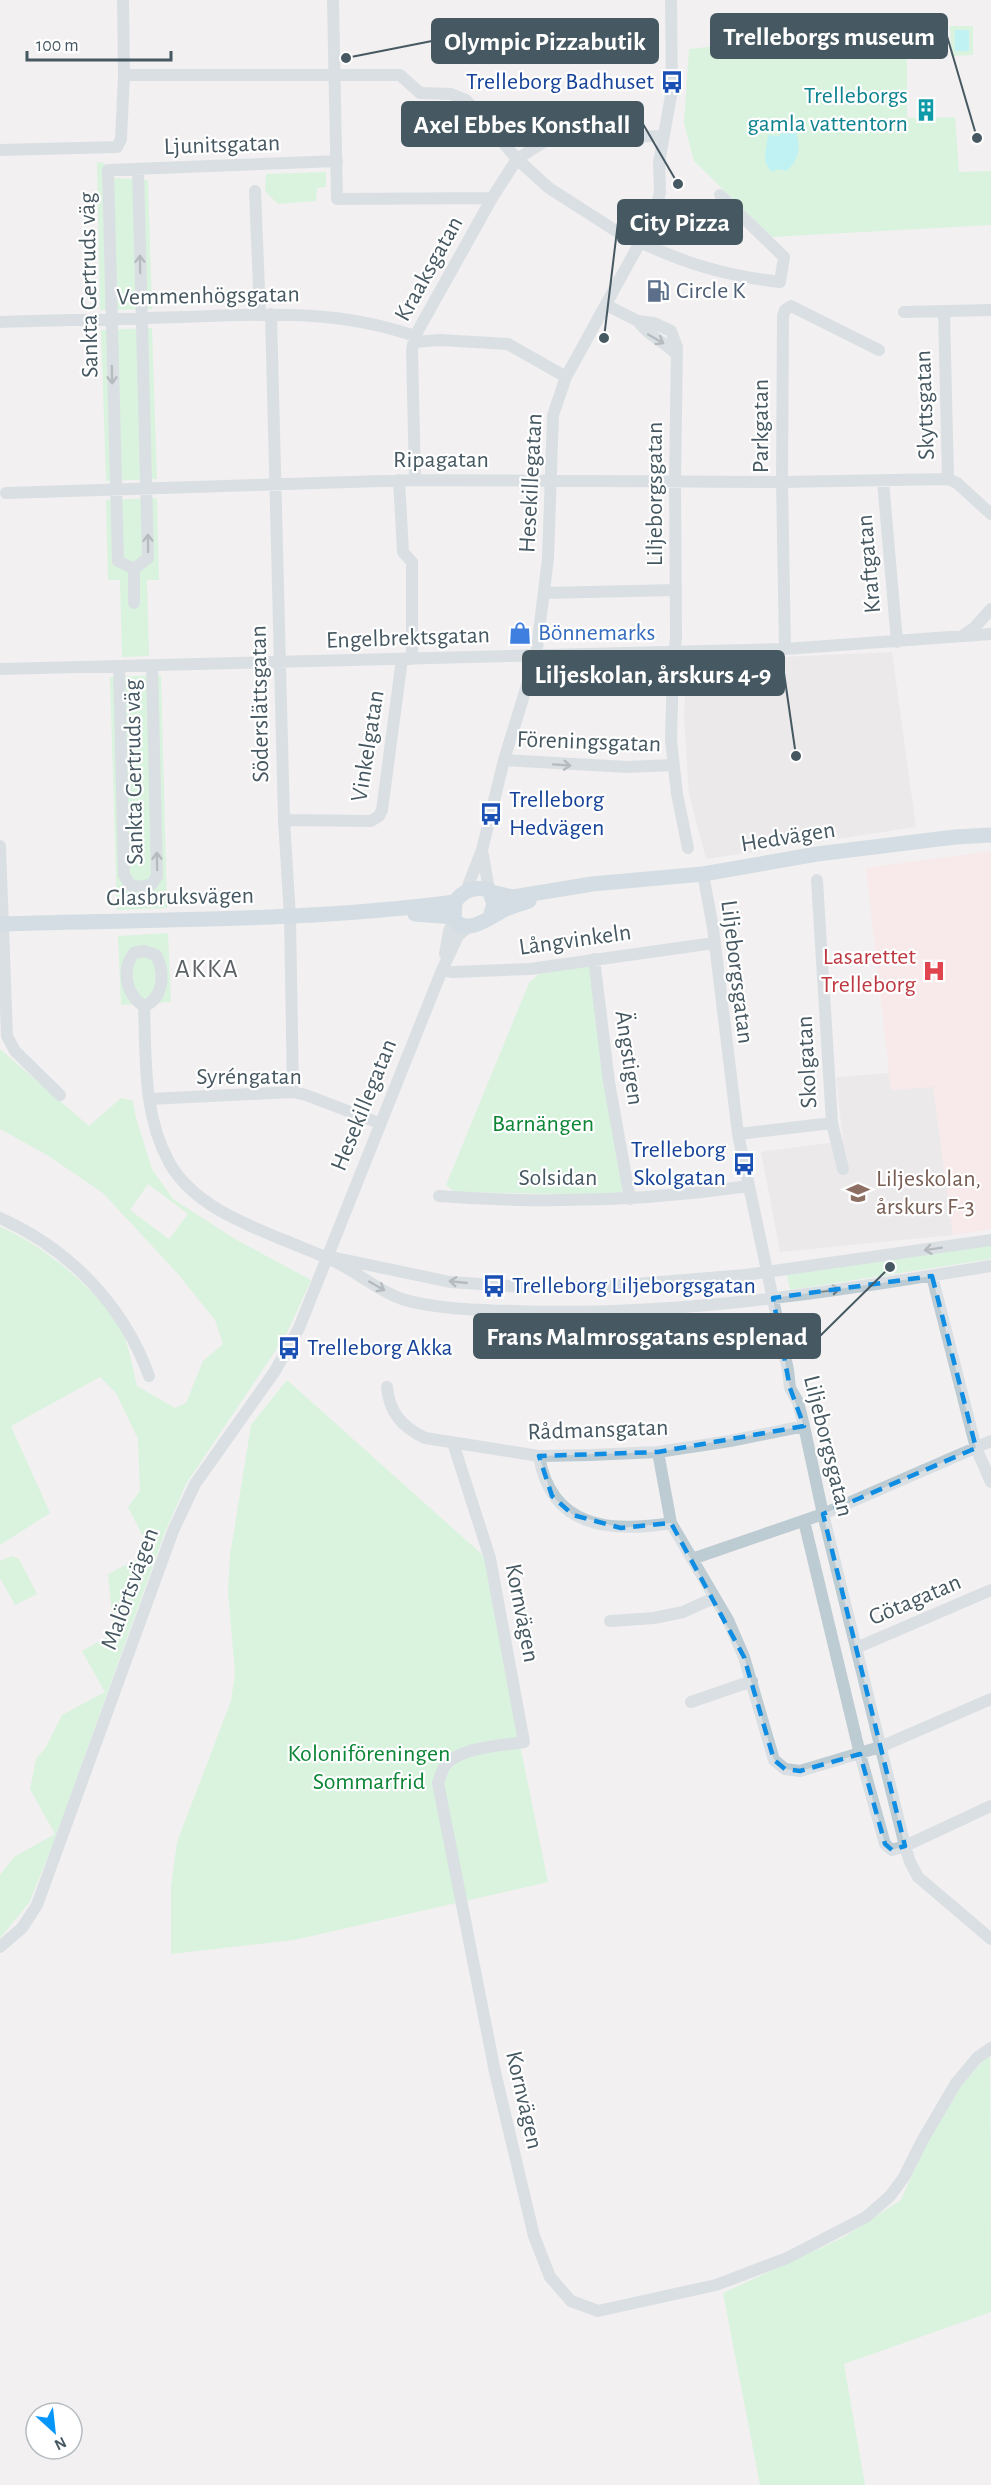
<svg xmlns="http://www.w3.org/2000/svg" width="991" height="2485" font-family="'Alegreya Sans',sans-serif">
	<style>
		.education { fill: #e4e1e3 }
		.medical { fill: #fee0e2 }
		.green { fill: #bbf5c8; fill-rule: evenodd }
		.water { fill: #83f1f6 }
		.lines { fill: none; stroke-linecap: round; stroke-linejoin: round }
		.minor { stroke: #bdcbd2; stroke-width: 12 }
		.major { stroke: #adc6d2; stroke-width: 15 }
		.oneway { stroke: #6a7a83 }
		.marked { fill: none; stroke: #0e8de3; stroke-width: 4.5; stroke-dasharray: 12 8; stroke-linejoin: round }
		.labels { text-anchor: middle; dominant-baseline: central; stroke-width: 4.5; stroke-linejoin: round; paint-order: stroke }
		.transit-label { font-size: 24px; fill: #164399; stroke: #fff; text-anchor: start }
		.culture-label { font-size: 24px; fill: #0d838f; stroke: #fff; text-anchor: end }
		.street-label { font-size: 24px; fill: #465861; stroke: #fff }
		.service-label { font-size: 24px; fill: #4e5e75; stroke: #fff; text-anchor: start }
		.shop-label { font-size: 24px; fill: #366cbe; stroke: #fff; text-anchor: start }
		.health-label { font-size: 24px; fill: #be3a42; stroke: #fff; text-anchor: end }
		.park-label { font-size: 24px; fill: #0c8636; stroke: #fff }
		.education-label { font-size: 24px; fill: #785e54; stroke: #fff; text-anchor: start }
		.neighbourhood-label { font-size: 26px; letter-spacing: 1.5px; fill: #5c6266; stroke: #fff }
		.leader { fill: none; stroke: #465861; stroke-width: 2 }
		.callout-dot { fill: #465861; stroke: #fff; stroke-width: 2 }
		.callout { fill: #465861; stroke: #465861; stroke-width: 2 }
		.callout-label { font-size: 26px; text-anchor: middle; font-weight: bold; fill: #fff }
	</style>
	<rect width="100%" height="100%" fill="#f3f0f1"/>
	<path class="education" d="M892 652 916 827 706 859 689 795 684 716 687 661Z
		M889 1073 891 1090 933 1086 953 1235 780 1252 761 1152 843 1141 836 1077Z"/>
	<path class="medical" d="M991 851V1229L953 1235 933 1087 891 1090 866 868Z"/>
	<path class="green" d="M907 25V118L955 117 959 172 991 171V225L772 237 694 161 684 123 689 49Z
		M950 26H973V55L951 56Z
		M97 162 104 163 113 178 148 180 152 309 100 310Z
		M326 172V187L317 188 316 201 278 204 265 191 266 174Z
		M152 328 157 479 106 481 101 330Z
		M157 498 159 580H147L149 656 122 657 120 580H108L106 500Z
		M161 675 167 908 117 910 110 677Z
		M168 933 171 1002 121 1005 118 936Z
		M586 964 590 968 623 1187 620 1195 455 1192 446 1185 529 983 542 971Z
		M0 1049 89 1126 121 1098 133 1101 136 1118 152 1169 173 1199 235 1239 311 1280 286 1335 186 1484 165 1532 52 1847 29 1903 0 1938V1875L14 1857 55 1834 30 1789 36 1759 46 1747 62 1715 105 1692 82 1651 114 1633 108 1574 151 1552 128 1507 140 1491 138 1439 116 1393 100 1377 11 1426 50 1513 0 1545V1227C40 1242 106 1296 124 1336 130 1351 133 1370 137 1386L175 1408 186 1403 203 1361 223 1344 215 1320 178 1274 103 1193 47 1155 0 1129ZM148 1184 188 1214 169 1239 130 1210Z
		M991 1244V1259L790 1290 787 1275Z
		M287 1380 486 1558 519 1740 548 1882 294 1940 171 1954V1887L177 1842 231 1701 235 1673 228 1592 230 1556 251 1425Z
		M12 1556 19 1559 37 1594 15 1605 0 1578V1561Z
		M990 2054 991 2312 844 2364 865 2485H760L723 2293 844 2237 901 2200 924 2148 962 2084Z"/>
	<path class="water" d="M955 30H969V51H955Z
		M785 131 796 132C801 148 799 159 787 171L778 169 772 172C760 161 767 149 768 135L778 136Z"/>
	<g class="lines">
		<path class="minor" d="M333 0 337 199 492 198
			M124 75H400L420 93 451 94 466 100 517 159 549 188 616 231
			M0 150 117 147 121 139 124 75 123 0
			M138 169 148 558 134 569 118 561 108 170 337 161
			M255 191 260 314
			M640 242C686 264 728 276 780 282L784 257 720 195
			M606 305 638 321 654 323 671 331 677 347 675 481 676 638 673 667 671 740 677 794 688 848
			M944 311 948 479 957 483 991 514
			M904 312 991 310
			M271 314 284 820 290 917 293 1092
			M638 321C650 338 663 340 677 355
			M0 322C61 320 122 319 184 317 265 314 337 309 415 336
			M414 342 440 340 508 344 566 377
			M399 480 403 552 412 562V659
			M415 480 412 349 415 336 492 198 517 159 550 138 663 136
			M883 481 897 642
			M6 493 415 480 782 482 948 479
			M544 593 676 590
			M134 603V569
			M962 636 974 628 991 609
			M785 649 782 482 783 316 785 310 791 306 879 350
			M119 666 124 875 130 885 141 887 152 884 157 876 152 666
			M0 669 785 649 991 634
			M504 760 627 767 673 765
			M284 820 371 821 379 816 382 810 402 659
			M0 846 7 1036 15 1051 60 1095
			M483 855 489 890
			M703 874 713 928 738 1134 788 1370 790 1388 798 1402 804 1426 823 1514 905 1846 910 1862 918 1877 991 1939
			M817 880 832 1123 843 1169
			M466 891 482 850 504 760 536 656 548 558 553 415 566 377 655 215 660 192 659 163 672 90 671 0
			M144 951 156 955C165 972 164 999 144 1006 126 995 121 969 134 953Z
			M445 954 449 931 454 920
			M594 959 609 1082 630 1199
			M442 970 453 972 530 969 714 943
			M144 1006C146 1059 143 1115 169 1162 194 1208 255 1228 301 1247 315 1253 330 1258 343 1266 362 1276 381 1292 402 1299 433 1309 481 1310 514 1311 673 1317 834 1292 991 1266
			M149 1099 293 1092 306 1095 379 1123
			M738 1134 832 1123
			M439 1196C543 1204 646 1201 749 1186
			M0 1218C69 1249 123 1304 149 1376
			M336 1258 450 1282 525 1287H599L745 1275 991 1240
			M932 1276 976 1448 991 1482
			M387 1387C389 1412 402 1427 425 1438L539 1456 590 1455 658 1452 730 1441 804 1426
			M453 1443 490 1558 524 1742C500 1746 463 1746 445 1765 442 1770 440 1778 438 1783L495 2072 534 2236 550 2277 571 2301 598 2311 716 2285 787 2258 866 2217 890 2196 904 2177 922 2141 956 2083 977 2058 991 2048
			M658 1452 671 1523 728 1620 744 1657 774 1760 785 1769 800 1771 880 1747 991 1699
			M539 1456C551 1528 610 1533 671 1523
			M804 1521 860 1754 885 1844 892 1850 905 1846 991 1806
			M692 1559 823 1514 991 1441
			M610 1621 654 1618 683 1612 714 1598
			M856 1648 991 1590
			M691 1702 752 1681
			M0 1947 22 1928 37 1905 173 1531 195 1484 275 1371 299 1328 442 970 458 936 468 927"/>
		<path class="major" d="M491 892 513 897 592 884 703 874 817 854 955 837 991 835
			M415 914 454 917
			M490 917 494 904 489 890C475 886 463 890 455 902L454 920C469 936 491 916 506 909 513 906 521 904 529 901
			M0 924C152 919 304 922 455 902"/>
	</g>
	<defs><path id="oneway-shaft" d="M-6 0H5M1.5-3L5.5 0L1.5 3" fill="none" stroke-width="1.6" stroke-linecap="round" stroke-linejoin="round" transform="scale(1.5)"/></defs>
	<g class="oneway">
		<use href="#oneway-shaft" transform="translate(140 264) rotate(-91)"/>
		<use href="#oneway-shaft" transform="translate(656 339) rotate(30)"/>
		<use href="#oneway-shaft" transform="translate(112 375) rotate(89)"/>
		<use href="#oneway-shaft" transform="translate(148 543) rotate(-91)"/>
		<use href="#oneway-shaft" transform="translate(562 765) rotate(4)"/>
		<use href="#oneway-shaft" transform="translate(157 861) rotate(-91)"/>
		<use href="#oneway-shaft" transform="translate(933 1249) rotate(171)"/>
		<use href="#oneway-shaft" transform="translate(458 1282) rotate(-174)"/>
		<use href="#oneway-shaft" transform="translate(377 1286) rotate(30)"/>
		<use href="#oneway-shaft" transform="translate(831 1290) rotate(-8)"/>
	</g>
	<path d="M0 0H991V2485H0ZM932 1276 976 1448 823 1514 905 1846 892 1850 885 1844 860 1754 800 1771 785 1769 774 1760 744 1657 671 1523 621 1528 573 1515 552 1496 539 1456 658 1452 804 1426 790 1388 773 1298Z" fill="#f3f0f1" fill-opacity=".55" fill-rule="evenodd"/>
	<path class="marked" d="M932 1276 976 1448 823 1514 905 1846 892 1850 885 1844 860 1754 800 1771 785 1769 774 1760 744 1657 671 1523 621 1528 573 1515 552 1496 539 1456 658 1452 804 1426 790 1388 773 1298Z"/>
	<defs>
		<g id="bus-bare" transform="scale(1.8)"><path d="M-5-6H5V4H4V6H2V4H-2V6H-4V4H-5ZM-3.5-4V0h7V-4ZM-3.5 1.2v1.5H-2V1.2ZM2 1.2v1.5H3.5V1.2Z" fill="#1a4fb4" stroke="#fff" stroke-width="2.5" paint-order="stroke"/></g>
		<g id="building-bare" transform="scale(1.8)"><path d="M-4-6H4V6H1V3H-1V6H-4ZM-2.5-4.3h1.7v1.8h-1.7ZM.8-4.3h1.7v1.8H.8ZM-2.5-1h1.7V.8h-1.7ZM.8-1h1.7V.8H.8Z" fill="#0f9aa8" stroke="#fff" stroke-width="2.5" paint-order="stroke"/></g>
		<g id="fuel-bare" transform="scale(1.8)"><path d="M-5.5-6h7V0h2V4h1.3V-2.5L3-4.5l.8-.8L6-3V5H2.5V1h-1V6h-7ZM-4.2-4.7v3.2H.2V-4.7Z" fill="#5c6f8a" stroke="#fff" stroke-width="2.5" paint-order="stroke"/></g>
		<g id="shop-bare" transform="scale(1.8)"><path d="M-5-2.5h2.3a2.7 3.5 0 0 1 5.4 0H5L5.5 6h-11ZM-1.5-2.5h3a1.5 2.3 0 0 0-3 0Z" fill="#3f7fe0" stroke="#fff" stroke-width="2.5" paint-order="stroke"/></g>
		<g id="hospital-bare" transform="scale(1.8)"><path d="M-5-5h3v3.5h4V-5h3V5h-3V1.5h-4V5h-3Z" fill="#e0444e" stroke="#fff" stroke-width="2.5" paint-order="stroke"/></g>
		<g id="school-bare" transform="scale(1.8)"><path d="M0-5L7-2L0 1L-7-2ZM-4 1L0 2.5L4 1V4Q0 6-4 4Z" fill="#8d6e63" stroke="#fff" stroke-width="2.5" paint-order="stroke"/></g>
	</defs>
	<g fill-rule="evenodd">
		<use href="#bus-bare" x="672" y="82"/>
		<use href="#building-bare" x="926" y="110"/>
		<use href="#fuel-bare" x="658" y="291"/>
		<use href="#shop-bare" x="520" y="633"/>
		<use href="#bus-bare" x="491" y="814"/>
		<use href="#hospital-bare" x="934" y="971"/>
		<use href="#bus-bare" x="744" y="1164"/>
		<use href="#school-bare" x="858" y="1193"/>
		<use href="#bus-bare" x="494" y="1286"/>
		<use href="#bus-bare" x="289" y="1348"/>
	</g>
	<g class="labels">
		<g class="transit-label">
			<text x="654" y="82" text-anchor="end">Trelleborg Badhuset</text>
			<text x="509" y="800">Trelleborg<tspan x="509" dy="28">Hedvägen</tspan></text>
			<text x="726" y="1150" text-anchor="end">Trelleborg<tspan x="726" dy="28">Skolgatan</tspan></text>
			<text x="512" y="1286">Trelleborg Liljeborgsgatan</text>
			<text x="307" y="1348">Trelleborg Akka</text>
		</g>
		<g class="culture-label">
			<text x="908" y="96">Trelleborgs<tspan x="908" dy="28">gamla vattentorn</tspan></text>
		</g>
		<g class="street-label">
			<text transform="translate(222 145) rotate(-2)">Ljunitsgatan</text>
			<text transform="translate(429 269) rotate(-61)">Kraaksgatan</text>
			<text transform="translate(89 285) rotate(-91)">Sankta Gertruds väg</text>
			<text transform="translate(208 296) rotate(-1)">Vemmenhögsgatan</text>
			<text transform="translate(925 405) rotate(-92)">Skyttsgatan</text>
			<text transform="translate(761 426) rotate(-90)">Parkgatan</text>
			<text x="441" y="460">Ripagatan</text>
			<text transform="translate(531 483) rotate(-87)">Hesekillegatan</text>
			<text transform="translate(655 494) rotate(-90)">Liljeborgsgatan</text>
			<text transform="translate(869 564) rotate(-95)">Kraftgatan</text>
			<text transform="translate(408 638) rotate(-2)">Engelbrektsgatan</text>
			<text transform="translate(260 704) rotate(-91)">Söderslättsgatan</text>
			<text transform="translate(589 742) rotate(2)">Föreningsgatan</text>
			<text transform="translate(368 746) rotate(-81)">Vinkelgatan</text>
			<text transform="translate(134 772) rotate(-91)">Sankta Gertruds väg</text>
			<text transform="translate(788 837) rotate(-9)">Hedvägen</text>
			<text transform="translate(180 897) rotate(-1)">Glasbruksvägen</text>
			<text transform="translate(575 940) rotate(-8)">Långvinkeln</text>
			<text transform="translate(737 972) rotate(83)">Liljeborgsgatan</text>
			<text transform="translate(629 1058) rotate(82)">Ängstigen</text>
			<text transform="translate(807 1062) rotate(-93)">Skolgatan</text>
			<text x="249" y="1077">Syréngatan</text>
			<text transform="translate(364 1105) rotate(-68)">Hesekillegatan</text>
			<text x="558" y="1178">Solsidan</text>
			<text transform="translate(598 1430) rotate(-2)">Rådmansgatan</text>
			<text transform="translate(828 1446) rotate(76)">Liljeborgsgatan</text>
			<text transform="translate(130 1589) rotate(-70)">Malörtsvägen</text>
			<text transform="translate(915 1600) rotate(-23)">Götagatan</text>
			<text transform="translate(522 1613) rotate(79)">Kornvägen</text>
			<text transform="translate(524 2100) rotate(77)">Kornvägen</text>
		</g>
		<g class="service-label">
			<text x="676" y="291">Circle K</text>
		</g>
		<g class="shop-label">
			<text x="538" y="633">Bönnemarks</text>
		</g>
		<g class="health-label">
			<text x="916" y="957">Lasarettet<tspan x="916" dy="28">Trelleborg</tspan></text>
		</g>
		<g class="park-label">
			<text x="543" y="1124">Barnängen</text>
			<text x="369" y="1754">Koloniföreningen<tspan x="369" dy="28">Sommarfrid</tspan></text>
		</g>
		<g class="education-label">
			<text x="876" y="1179">Liljeskolan,<tspan x="876" dy="28">årskurs F-3</tspan></text>
		</g>
		<g class="neighbourhood-label">
			<text x="207" y="969">AKKA</text>
		</g>
	</g>
	<path class="leader" d="M977 138L947 36M346 58L432 41M678 184L643 124M604 338L618 222M796 756L784 673M890 1267L820 1336"/>
	<g class="callout-dot">
		<circle cx="977" cy="138" r="6"/>
		<circle cx="346" cy="58" r="6"/>
		<circle cx="678" cy="184" r="6"/>
		<circle cx="604" cy="338" r="6"/>
		<circle cx="796" cy="756" r="6"/>
		<circle cx="890" cy="1267" r="6"/>
	</g>
	<g class="callout">
		<rect x="711" y="14" width="236" height="44" rx="6"/>
		<rect x="432" y="19" width="226" height="44" rx="6"/>
		<rect x="402" y="102" width="241" height="44" rx="6"/>
		<rect x="618" y="200" width="124" height="44" rx="6"/>
		<rect x="523" y="651" width="261" height="44" rx="6"/>
		<rect x="474" y="1314" width="346" height="44" rx="6"/>
	</g>
	<g class="callout-label">
		<text x="829" y="45">Trelleborgs museum</text>
		<text x="545" y="50">Olympic Pizzabutik</text>
		<text x="522" y="133">Axel Ebbes Konsthall</text>
		<text x="680" y="231">City Pizza</text>
		<text x="653" y="683">Liljeskolan, årskurs 4-9</text>
		<text x="647" y="1345">Frans Malmrosgatans esplenad</text>
	</g>
	<g transform="translate(54 2431) rotate(153)"><circle r="28" fill="#ffffff" stroke="#b5bcc0" stroke-width="1.5"/>
	<path d="M0-4.5L10 22L0 15L-10 22Z" fill="#0496fa"/>
	<text y="-9" font-size="16" font-weight="bold" text-anchor="middle" fill="#465861">N</text>
	</g>
	<path d="M27 51v9h144v-9" fill="none" stroke="#465861" stroke-width="3"/>
	<text x="36" y="51" font-size="18" fill="#465861" stroke="#ffffff" stroke-width="4.5" paint-order="stroke">100 m</text>
</svg>
